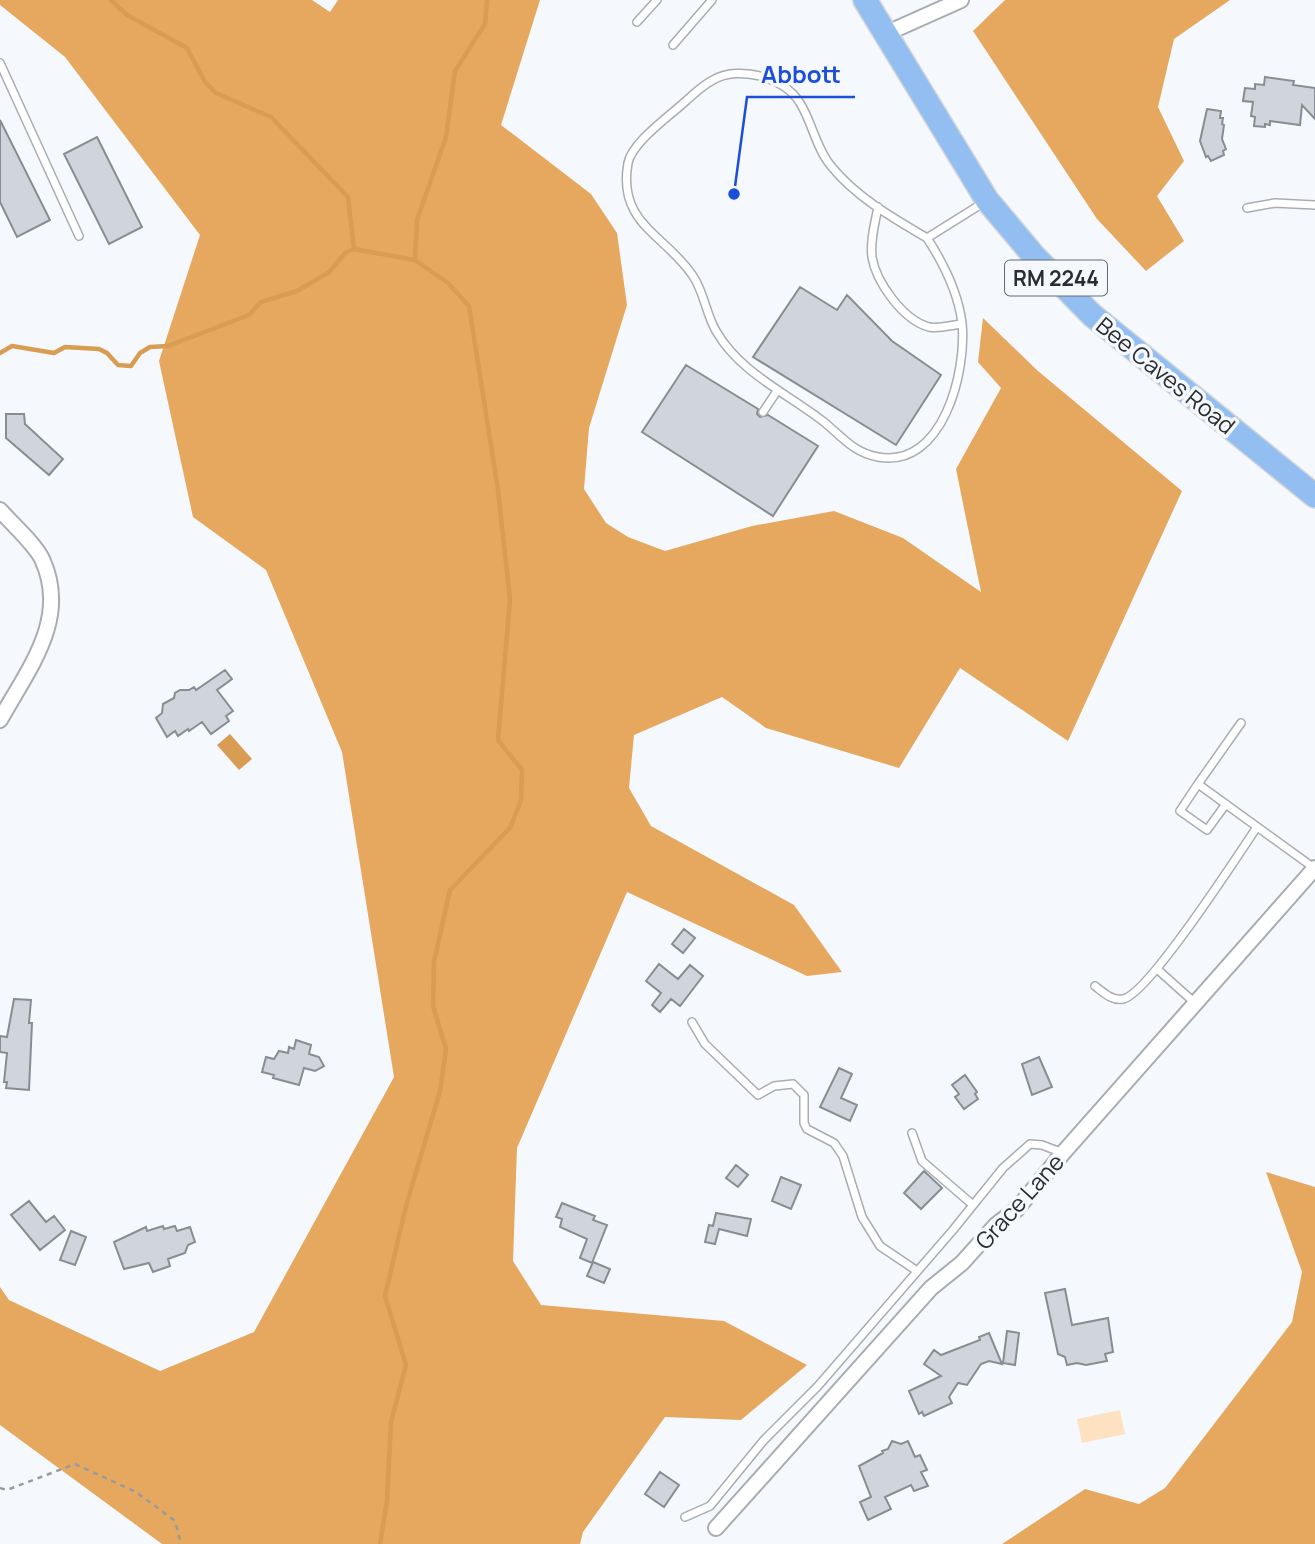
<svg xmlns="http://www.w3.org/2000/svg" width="1315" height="1544" font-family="Manrope,sans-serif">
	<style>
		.green { fill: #fee1c1 }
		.forest { fill: #e6a85f }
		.water { fill: #d89c52 }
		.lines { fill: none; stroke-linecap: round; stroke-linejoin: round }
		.stream { stroke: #d89c52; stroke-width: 4.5 }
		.building { fill: #cfd5db; stroke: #888d93; stroke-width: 2 }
		.lane-casing { stroke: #a8adb3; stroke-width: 10 }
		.street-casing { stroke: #a8adb3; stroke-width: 18 }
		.primary-casing { stroke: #d5d5d6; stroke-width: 26 }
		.path { stroke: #979a9e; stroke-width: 2.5; stroke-dasharray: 5 5; stroke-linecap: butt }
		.lane { stroke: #fff; stroke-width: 7 }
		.street { stroke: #fff; stroke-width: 14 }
		.primary { stroke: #92bef1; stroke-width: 23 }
		.labels { text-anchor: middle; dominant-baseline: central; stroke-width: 7; stroke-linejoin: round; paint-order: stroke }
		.shield { fill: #f5f9fe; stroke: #686a6e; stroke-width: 2 }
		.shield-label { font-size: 21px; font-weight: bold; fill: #2b2d30 }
		.street-label { font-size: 23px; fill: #2b2d30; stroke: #f5f9fe }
		.leader { fill: none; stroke: #1d4ed8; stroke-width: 2.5 }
		.callout-dot { fill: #1d4ed8; stroke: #f5f9fe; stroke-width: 2.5 }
		.callout-label { font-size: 24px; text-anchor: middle; font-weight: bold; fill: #1d4ed8; stroke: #f5f9fe; stroke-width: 7; stroke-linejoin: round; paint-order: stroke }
	</style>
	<rect width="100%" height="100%" fill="#f5f9fe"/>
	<path class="green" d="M1120 1410 1125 1434 1082 1443 1077 1419Z"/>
	<path class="forest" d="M0 0H312L330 12 338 0H540L501 125 591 194 617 233 627 305 589 428 584 489 606 523 628 537 665 551 752 526 834 511 903 538 981 592 956 469 1001 388 978 362 983 318 1038 371 1182 491 1068 741 960 668 899 768 766 728 722 697 634 735 629 788 651 826 794 905 842 972 807 976 627 892 517 1148 513 1261 541 1305 724 1321 807 1365 741 1420 665 1417 583 1532 580 1544H162L0 1425V1287L9 1300 160 1371 254 1332 394 1077 342 752 266 570 193 517 159 361 200 235 65 57 0 5Z
		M1005 0H1230L1174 39 1158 107 1184 161 1157 196 1184 241 1146 271 1097 219 973 31Z
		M1266 1172 1315 1187V1544H1002L1085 1489 1139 1504 1165 1488 1292 1322 1302 1272Z"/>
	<path class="water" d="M230 734 252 759 239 770 217 745Z"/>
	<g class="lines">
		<path class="stream" d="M111 0 127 15 187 48 205 82 216 93 271 117 348 197 354 249
			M0 353 12 346 54 353 65 347 99 349 107 353 118 365 131 366 140 353 150 347 168 346 249 315 261 302 297 291 329 272 345 253 354 249 415 260
			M380 1544 387 1501 391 1422 406 1365 385 1296 406 1206 440 1091 446 1049 433 1006 434 962 450 890 510 828 521 800 522 770 498 740 510 599 498 490 469 306 448 283 415 260 417 220 446 137 455 71 485 24 487 0"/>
	</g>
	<path class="building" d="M1265 77 1294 81 1293 85 1315 88V119L1302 105 1300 125 1270 121V125L1265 124V127L1254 126 1255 117 1251 116 1253 102 1243 101 1245 88 1255 89V84L1264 85Z
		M1207 109 1221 111 1220 118H1223L1222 124 1224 125 1222 139 1226 149 1223 151 1224 155 1211 161 1208 156 1206 157 1200 141Z
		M0 120 50 220 17 237 0 202Z
		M97 137 142 227 109 244 64 154Z
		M800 287 837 310 847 295 892 341 941 375 896 445 753 357Z
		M686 365 758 409 757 414 760 417 768 415 818 446 773 516 642 432Z
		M6 414H24L25 424 63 459 49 475 6 438Z
		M225 670 232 679 217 690 233 711 226 716 229 721 211 734 202 722 189 731 188 729 178 736 175 731 167 737 156 718 162 713 163 704 174 698 175 693 180 690H189L194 687 196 690Z
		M684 929 695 938 683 953 672 944Z
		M659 964 678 979 690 965 703 976 680 1006 671 999 660 1012 652 1005 661 993 646 981Z
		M14 999 31 1000 29 1023H32L29 1090 6 1088 7 1082H4L7 1053 0 1052V1036L7 1037Z
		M296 1040 311 1045 309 1054 319 1057 324 1066 315 1071 304 1068 299 1085 273 1078 274 1075 262 1072 266 1057 274 1059 279 1051 288 1053 289 1047 294 1049Z
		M1039 1057 1052 1087 1032 1095 1022 1064Z
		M839 1068 852 1074 841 1098 857 1105 850 1121 820 1107Z
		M965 1075 977 1092 975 1094 978 1099 964 1109 955 1097 959 1094 952 1085Z
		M736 1165 748 1175 738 1187 726 1178Z
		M924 1171 942 1188 921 1209 904 1193Z
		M781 1177 801 1185 791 1209 772 1201Z
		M29 1201 46 1222 54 1216 65 1230 40 1250 11 1215Z
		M562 1203 595 1216 593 1220 607 1225 592 1263 580 1258 587 1239 560 1227 562 1219 556 1217Z
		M716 1213 751 1219 747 1236 719 1229 715 1244 705 1242 709 1225 713 1226Z
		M163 1226 164 1229 175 1226 177 1231 190 1227 195 1242 188 1245 185 1253 168 1259 170 1266 153 1272 149 1263 124 1269 114 1242 146 1227 147 1231Z
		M71 1231 86 1237 75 1265 60 1260Z
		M593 1262 610 1269 604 1283 587 1276Z
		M1065 1289 1072 1325 1108 1318 1113 1352 1105 1354 1107 1361 1086 1365 1077 1363 1067 1365 1065 1357 1058 1354 1045 1293Z
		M1007 1331 1019 1333 1015 1365 1003 1363Z
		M989 1333 1002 1364 989 1361 981 1364 967 1385 958 1383 949 1397 952 1403 924 1416 922 1412 919 1414 909 1391 941 1376 924 1364 934 1350 941 1355 980 1340 979 1337Z
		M892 1441 901 1444 908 1441 915 1457 920 1455 927 1470 921 1472 928 1486 914 1491 911 1485 885 1497 891 1509 868 1520 860 1502 871 1497 859 1466 883 1453 882 1451 888 1449Z
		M660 1472 679 1485 664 1507 645 1494Z"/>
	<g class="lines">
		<g class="lane-casing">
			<path id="lane" d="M637 22 657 0
				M673 45 712 0
				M0 63 79 236
				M878 207C875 223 870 240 872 257 876 282 903 320 929 327 939 329 952 325 962 324
				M1247 208 1275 203 1315 205
				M927 238C944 264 958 292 962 323 967 371 943 469 878 457 854 453 841 436 824 422 787 393 740 373 716 331 706 314 704 292 693 276 666 235 617 224 628 163 632 142 671 115 687 100 695 93 703 85 713 80 739 65 785 77 800 103 812 122 816 148 831 166 856 197 893 218 927 238L983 203
				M763 412 777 391
				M1241 723 1198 784 1314 868
				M1198 784 1180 811 1207 830 1226 804
				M1157 969 1195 1003
				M1095 986C1104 993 1112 1001 1123 999 1148 995 1238 855 1257 827
				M692 1022 705 1044 758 1095 774 1086 793 1084 804 1095V1123L807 1129 834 1143 843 1156 862 1217 880 1246 917 1271
				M912 1133 922 1161 973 1205
				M685 1517 710 1506 764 1440 818 1386 953 1230 1003 1168 1030 1144 1042 1145 1063 1153"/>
		</g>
		<g class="street-casing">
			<path id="street" d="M885 34 961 0
				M0 510C12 524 35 544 42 559 70 619 28 669 0 720
				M716 1528 931 1288 962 1263 996 1225 1017 1209 1063 1153 1315 868"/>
		</g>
		<g class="primary-casing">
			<path id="primary" d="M865 0 987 200 1034 256 1092 315 1315 496"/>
		</g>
		<path class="path" d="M0 1488 7 1490 75 1464 136 1492 175 1521 181 1544"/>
		<use href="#lane" class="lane"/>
		<use href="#street" class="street"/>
		<use href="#primary" class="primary"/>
	</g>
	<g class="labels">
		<rect class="shield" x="1005" y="260.5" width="102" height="35" rx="5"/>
		<g class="shield-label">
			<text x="1056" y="278">RM 2244</text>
		</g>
		<g class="street-label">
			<text transform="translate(1166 375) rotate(39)">Bee Caves Road</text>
			<text transform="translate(1019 1201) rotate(-48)">Grace Lane</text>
		</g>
	</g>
	<path class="leader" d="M734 194L747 97H855"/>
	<circle class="callout-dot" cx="734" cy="194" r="7"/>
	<g class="callout-label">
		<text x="801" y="83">Abbott</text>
	</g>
</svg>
